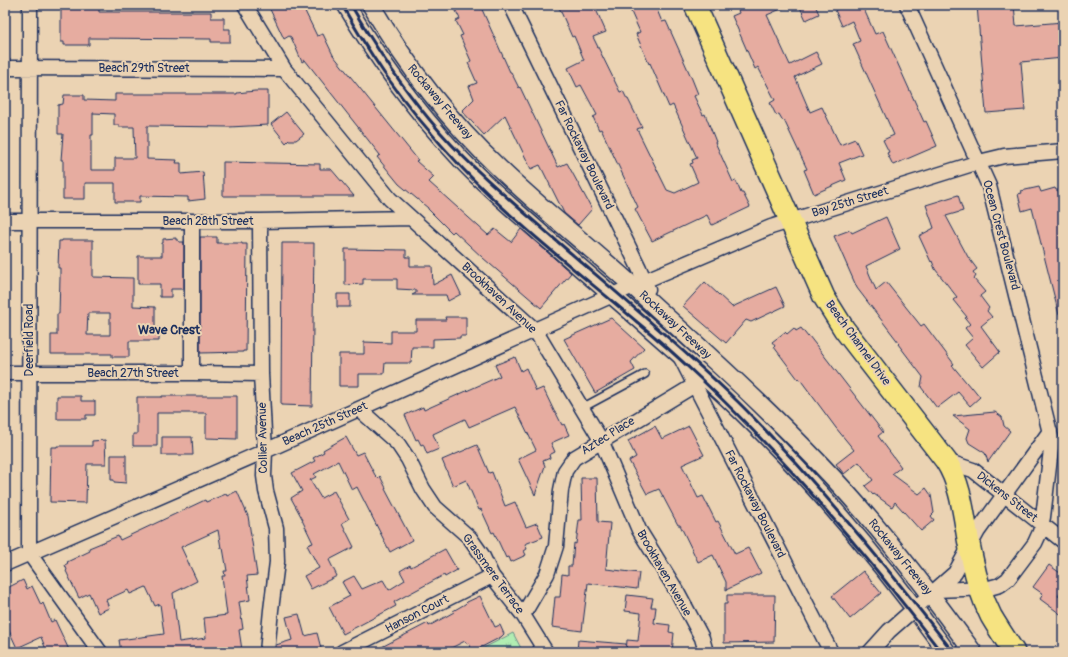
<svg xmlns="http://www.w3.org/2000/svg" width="1068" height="657" font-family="Pangolin,sans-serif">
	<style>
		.park { fill: url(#park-tufts); stroke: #668e88 }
		.building { fill: #e6aca0; stroke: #1b2f5e; fill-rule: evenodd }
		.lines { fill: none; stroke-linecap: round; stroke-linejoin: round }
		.service-casing { stroke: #1b2f5e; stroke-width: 10 }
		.minor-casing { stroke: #1b2f5e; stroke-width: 17 }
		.tertiary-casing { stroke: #1b2f5e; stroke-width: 20 }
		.primary-casing { stroke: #1b2f5e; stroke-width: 24 }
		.service { stroke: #ebd3b3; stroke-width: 7 }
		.minor { stroke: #ebd3b3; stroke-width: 14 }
		.tertiary { stroke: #ebd3b3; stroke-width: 17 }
		.primary { stroke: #f6e381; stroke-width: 21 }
		.rail { stroke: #1b2f5e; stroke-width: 3 }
		.labels { text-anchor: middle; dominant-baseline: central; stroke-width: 4; stroke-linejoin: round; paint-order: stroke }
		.street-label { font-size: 12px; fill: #1b2f5e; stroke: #ebd3b3 }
		.neighbourhood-label { font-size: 13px; font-weight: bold; fill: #1b2f5e; stroke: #ebd3b3 }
	</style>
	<defs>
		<pattern id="park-tufts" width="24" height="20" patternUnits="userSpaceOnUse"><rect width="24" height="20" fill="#b1edb2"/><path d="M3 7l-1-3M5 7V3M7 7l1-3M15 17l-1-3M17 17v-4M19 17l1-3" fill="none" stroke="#98cc9c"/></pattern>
	</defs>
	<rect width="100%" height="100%" fill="#ebd3b3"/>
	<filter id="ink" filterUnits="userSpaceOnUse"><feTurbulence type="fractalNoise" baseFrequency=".025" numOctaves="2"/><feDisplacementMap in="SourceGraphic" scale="8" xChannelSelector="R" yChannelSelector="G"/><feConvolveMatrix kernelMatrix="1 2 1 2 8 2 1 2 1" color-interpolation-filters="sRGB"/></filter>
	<g filter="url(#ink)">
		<path class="park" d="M513 633 523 652H476Z"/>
		<path class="building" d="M61 5H99V12H211V18H224V29H230V42H211V39L89 38V45H64V42H61Z
			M268 5H302L317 36 323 34 333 55 418 160 416 161 434 177 429 182 488 235 495 229 511 242 521 229 571 273 541 308 483 258 454 231 452 233 428 209V208L399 184 377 157 380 155 305 60 302 62 291 37 289 36 284 39Z
			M453 5H480L510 72H511L519 88 520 87 558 167 567 163 592 209 578 225 564 213 540 165 531 169 505 115 484 135 462 111 474 99 469 86 477 83 468 63 471 61 460 36 463 35 456 21 460 19Z
			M558 5H594L606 32 593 37 620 92 623 91 627 99H628L642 127 637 129 667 190 675 193 698 182 690 164 693 163 692 160 697 158 673 105 669 107 650 63 649 64 636 34 640 32 628 5H655L662 22 666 21 692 79 698 94 694 96 703 115 705 114 716 142H715L733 182 736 181 741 193H743L750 207 712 225 707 215 652 241 635 209 638 207 601 129 599 130 593 117 597 115 581 85 577 87 568 68 584 60 574 36 572 37Z
			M736 5H790L767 15 790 65 816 52 822 64 795 77 810 112 822 107 840 145 855 139 862 154 839 163 846 180 814 194 804 170 807 169 784 120 783 121 779 114 776 115 770 103 775 100 758 67 755 69 742 39 732 16 739 13Z
			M799 5H815L819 14 806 20Z
			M845 5H862L875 34 883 31 924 122 926 121 937 146 893 165 887 153 889 152 883 140 894 135 853 44 860 41 852 21 842 26 835 10Z
			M977 5H1014L1016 26 1063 22V58L1021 62 1025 110 986 113Z
			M255 91H268V125L229 127 147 126V159L177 160 176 163H181V174L203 172 205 199 188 201V197L140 196V202H115V183H85V199H63V160H61L63 134H58V105L63 104 64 95H84V100L115 101V94H237V93ZM93 113 114 114V125H119V127H134L135 158H115V170H91V135H93Z
			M286 112 304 134 296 140H289L286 143 271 124Z
			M223 162 320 164V169H331L354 196H223Z
			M1039 187 1041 192 1055 188 1056 190H1058L1063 212V314L1059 315 1032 208 1022 211 1018 194 1022 193 1021 191Z
			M958 195 963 211 946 216 968 257 977 269 973 272 976 276 974 279 985 292 980 296 989 308 987 311 992 317 981 326 1000 352 983 367 965 345 973 338 965 328 970 324 965 318 967 317 953 300 957 297 935 269 932 261 931 262 919 236 934 228 926 205Z
			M886 217 900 249 866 266 876 290 886 282 921 326 924 324 954 364 952 365 971 388 972 387 980 397 970 406 958 392 937 408 921 387 923 377 898 344 899 343 857 288 834 236 850 230 852 233Z
			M200 237H217V243H242V244H247L246 351H243V352L200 353Z
			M176 238V240H178L179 242H184V289H171V297H160V284H138V256H162V243H163V239Z
			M62 240H93V277L133 278V306L155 307V328H159V341H129V357H112V354H51V335H57V314H59L60 278V268H58L59 241H62ZM88 313H110V335H87Z
			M282 243H314L312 406 281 405Z
			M345 249 406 250V257H410V266H432L433 285 452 275 461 294 448 301 446 295H412L416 293V290L397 289V279H363V284L345 285Z
			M705 282 732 307 776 287 785 306 751 322 746 320 726 343 683 306Z
			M337 294H350V307H337Z
			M445 317H466V336H460V338L433 339V347H412L411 363H385L384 374H359V386H339V354H364V342L391 343V331H416V320H446Z
			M611 318 644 348 631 362 635 370 595 393 564 339Z
			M794 328 796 331 801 328 808 337 809 336 883 432 878 436 901 467 892 474 919 494 926 488 931 495 934 513 931 516 934 520 921 531 895 502 892 507 874 494 873 495 865 486 873 480 859 462 844 474 836 464 854 450 836 428 799 378 798 379 774 347 775 346 772 342 785 332 787 334Z
			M515 357 521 371 526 368 536 391 543 388 555 413H556L562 425 564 424 569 435 551 443 555 452 549 455 550 458 543 461 545 466 535 495 518 459 536 450 515 407 469 427 465 419 433 434 439 449 427 454 423 444 421 445 418 439 416 440 405 415 423 407 424 410 500 376 495 365Z
			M57 396H81V401H95V415H86V419H57Z
			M162 396H237V439L206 438V413H157V446H133V434H137V397H162Z
			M995 412 1002 417 1004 426 1010 431 988 462 985 453 969 443 967 438 970 429 953 416Z
			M655 426 662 439 689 426 704 455 682 465 698 498 703 496 716 522 718 521 735 554 748 548 761 573 726 590V582L713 555 698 562 680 525H678L659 489 647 494 629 461 636 457 628 441Z
			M162 437H192L193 455H162Z
			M346 437 356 455 363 452 375 475 378 478 380 476 386 488 385 489 412 540 390 552 357 487 352 490 338 461 314 474 316 477 310 480 321 498 334 491 349 519 342 523 354 547 329 560 337 576 311 589 304 576 319 568 307 545 313 543 302 520H303L291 498 302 491 292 473 315 461 313 458 324 452 323 450Z
			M105 440 106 464H87L86 503 50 502 51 447H57V446H92V441Z
			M477 445 489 473 492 472 505 506 515 502 526 527 537 523 543 537 525 544 527 549 524 551 526 555 511 562 509 557 506 558 494 532 492 533 481 509 479 510 466 480 453 486 442 460Z
			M111 455H126V483L114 482V480H111Z
			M581 478H597L598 522 610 523 606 569 639 573 637 589 588 583 582 631 552 627 555 597H560L562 574 568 575V566H572L574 543 576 544 579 520H582Z
			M237 491 248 516 257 575 247 576 250 600 239 602 243 629 239 630 242 650 238 651V652H121L119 640 164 634 160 604 155 606 146 587 130 594 128 590 106 600 109 608 98 613 89 593 79 598 66 571 67 570 65 565 68 563 67 562 90 551 89 548 118 536 120 540 205 500 206 502 226 494 227 496ZM218 530 221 548H223L227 571H224L225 576H222L227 615 204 618 206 638 179 642 173 593 197 581 181 547Z
			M445 549 457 570 445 577 444 575 394 602 396 606 343 634 329 607 350 596 342 582 354 576 362 589 383 580 389 590 405 580 400 571 410 565 411 567Z
			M1049 565 1063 575V589L1058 596 1063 599V616L1040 599 1043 594 1033 587Z
			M863 571 881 593 850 619 832 596Z
			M23 580 27 589 32 586 41 605 43 603 51 622 55 620 70 652H47L41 637 17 648 5 622V589Z
			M627 595 653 598 651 607H656L654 623 670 625 669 632 674 633 672 652H626L627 640 638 641 641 613 625 611Z
			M727 595H775L774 642 724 643V604H727Z
			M480 596 495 627 500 625 504 634 501 637 476 650V648L472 650 469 643 467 644 465 641 443 652H372L428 623 429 626 454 612 453 611 465 604 467 602Z
			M299 614 305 636 317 633 322 652H276V645L292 640 286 617Z
			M578 640 626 644V652H577Z"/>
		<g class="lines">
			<g class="service-casing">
				<path id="service" d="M582 408 645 374"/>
			</g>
			<g class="minor-casing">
				<path id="minor" d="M30 5 29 553 100 652
					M245 5 284 69 390 199 535 330 601 440 639 530 678 593 702 638 706 652
					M511 5 639 268 648 289
					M907 5 989 186 1052 441 1043 517 1040 532 1035 543 1008 579 1000 585 989 588 936 590
					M5 68 284 69
					M5 221H260L411 218
					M192 221V373
					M260 221 261 374 265 451 264 476 266 491 276 528 277 562 271 610 267 652
					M681 358 831 652
					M5 373H192L261 374
					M359 409 398 444 408 459 423 489 435 507 470 538 482 555 492 576 523 615 546 652
					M946 461 973 470 1063 541
					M5 564 265 451 644 281 771 227 979 162 1004 156 1063 151
					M523 615 547 574 556 546 561 490 565 471 574 458 703 380
					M342 652 492 576
					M870 652 889 631 955 573 978 531 1050 431"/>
			</g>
			<g class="tertiary-casing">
				<path id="tertiary" d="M346 5C378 59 414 109 457 155 484 185 515 210 545 237 599 284 653 330 706 378 796 460 876 554 947 652
					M371 5C406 65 449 121 500 169 547 214 599 254 647 299 706 353 766 407 821 465 877 523 926 587 973 652"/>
			</g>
			<g class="primary-casing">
				<path id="primary" d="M695 5 824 297 844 329 946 461C964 489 964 526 972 558 976 578 982 598 991 616 998 628 1006 640 1014 652"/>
			</g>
			<use href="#service" class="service"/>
			<use href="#minor" class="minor"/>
			<use href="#tertiary" class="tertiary"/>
			<use href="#primary" class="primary"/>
			<path class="rail" d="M342 5C355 28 369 51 384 73 408 107 435 139 463 169 517 225 578 272 637 322 659 340 680 359 700 378 789 462 867 555 941 652
				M351 5C374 45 400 84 429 119 465 163 509 199 551 236 613 290 676 342 735 399 756 419 776 442 796 463 851 524 903 587 953 652"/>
		</g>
	</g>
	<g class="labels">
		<g class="street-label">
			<text x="144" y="68">Beach 29th Street</text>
			<text transform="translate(440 102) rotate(50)">Rockaway Freeway</text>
			<text transform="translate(584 155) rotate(64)">Far Rockaway Boulevard</text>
			<text transform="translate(850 202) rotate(-17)">Bay 25th Street</text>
			<text x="208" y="221">Beach 28th Street</text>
			<text transform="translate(1001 235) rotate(75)">Ocean Crest Boulevard</text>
			<text transform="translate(499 298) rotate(43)">Brookhaven Avenue</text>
			<text transform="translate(675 325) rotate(43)">Rockaway Freeway</text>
			<text transform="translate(29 340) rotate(-90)">Deerfield Road</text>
			<text transform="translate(858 343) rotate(54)">Beach Channel Drive</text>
			<text x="133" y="373">Beach 27th Street</text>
			<text transform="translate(325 424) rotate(-24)">Beach 25th Street</text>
			<text transform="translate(608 436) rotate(-32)">Aztec Place</text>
			<text transform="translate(263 438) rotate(-91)">Collier Avenue</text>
			<text transform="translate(1007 497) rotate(38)">Dickens Street</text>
			<text transform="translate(755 504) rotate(63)">Far Rockaway Boulevard</text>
			<text transform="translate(900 557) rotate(51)">Rockaway Freeway</text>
			<text transform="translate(664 573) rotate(60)">Brookhaven Avenue</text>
			<text transform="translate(493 574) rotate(54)">Grassmere Terrace</text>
			<text transform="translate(417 614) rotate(-27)">Hanson Court</text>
		</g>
		<g class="neighbourhood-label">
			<text x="169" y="330">Wave Crest</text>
		</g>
	</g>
	<rect width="1068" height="657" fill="none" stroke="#ebd3b3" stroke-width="20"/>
	<rect x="10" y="10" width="1048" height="637" fill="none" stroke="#1b2f5e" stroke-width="1.5" filter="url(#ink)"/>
</svg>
